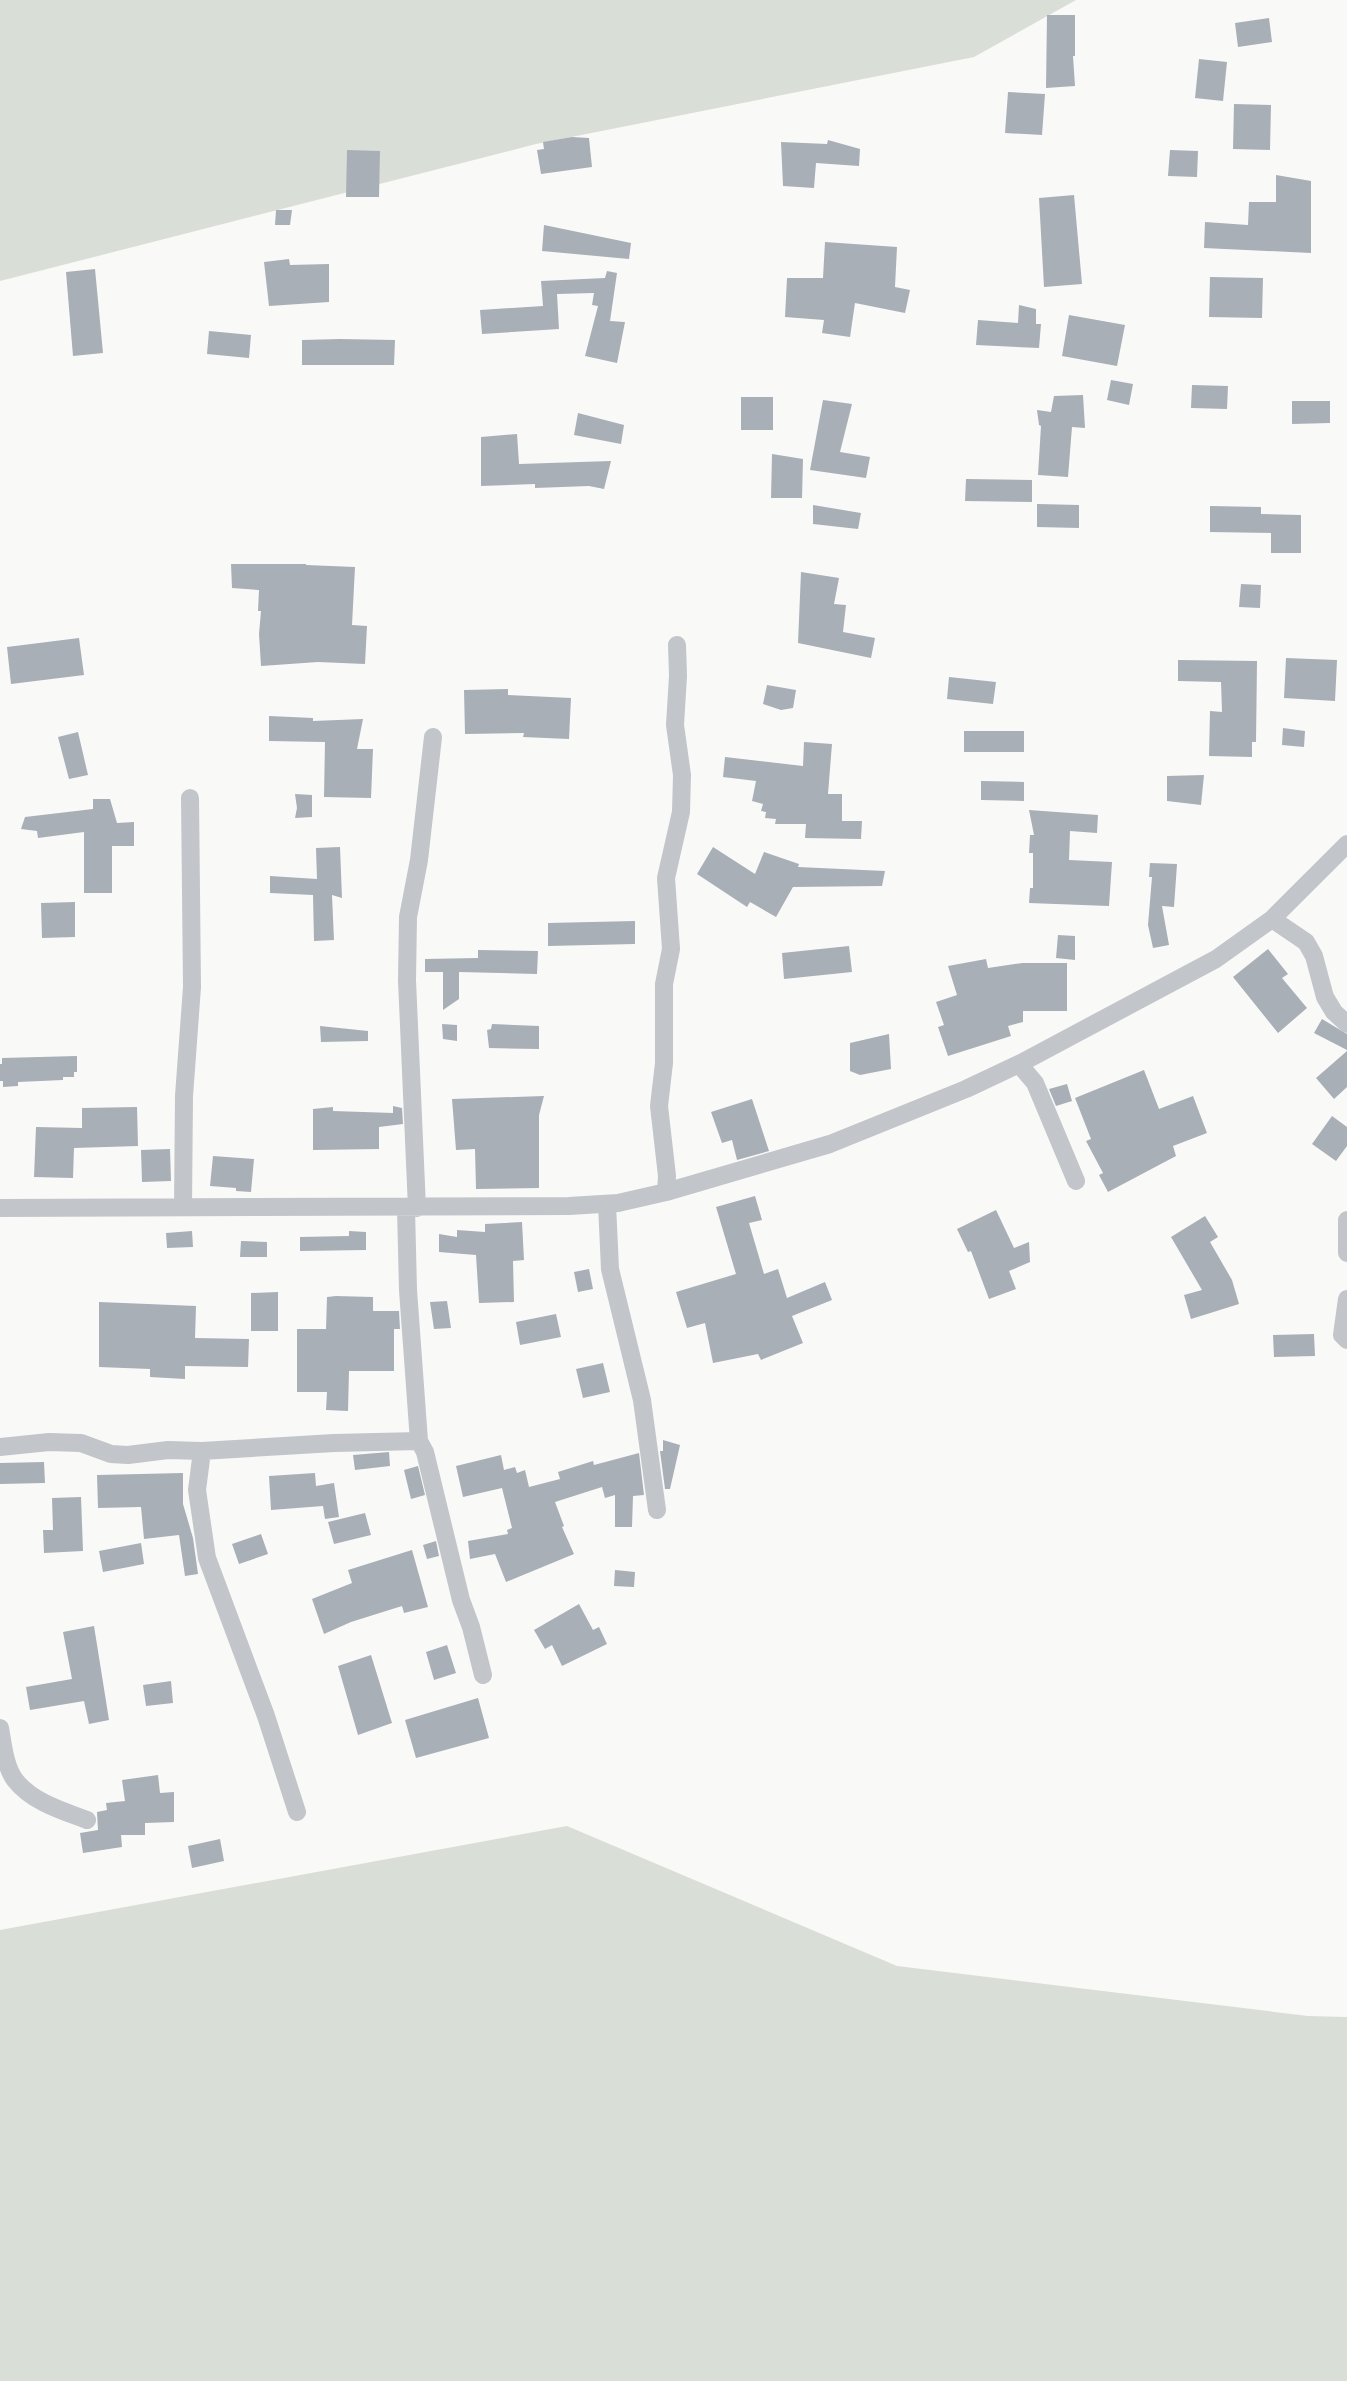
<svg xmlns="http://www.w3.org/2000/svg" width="1347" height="2381" font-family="Poppins,sans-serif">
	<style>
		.green { fill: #d9ded7 }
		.building { fill: #a9afb6 }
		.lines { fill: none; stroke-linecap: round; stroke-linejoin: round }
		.minor { stroke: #c2c5c9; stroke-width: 18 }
	</style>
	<rect width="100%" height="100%" fill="#f9f9f8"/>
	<path class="green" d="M0 0H1076L974 57 536 144 0 281Z
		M567 1826 897 1966 1308 2016 1347 2017V2381H0V1930Z"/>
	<path class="building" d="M1047 15H1075V56H1073L1075 86 1046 88Z
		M1269 18 1272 42 1238 47 1235 23Z
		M1199 59 1227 62 1223 101 1195 98Z
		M1008 92 1045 94 1042 135 1005 133Z
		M1234 104 1271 105 1270 150 1233 149Z
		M572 137 589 138 592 167 541 174 537 150 544 149 543 142Z
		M828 140 860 149 859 166 816 163 814 188 783 186 781 142 827 144Z
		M347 150 380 151 379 197H346Z
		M1170 150 1198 151 1197 177 1168 176Z
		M1276 175 1311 181V253L1204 248 1205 222 1248 225 1249 202H1276Z
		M1074 195 1082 284 1044 287 1039 198Z
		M276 210H292L290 225H275Z
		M544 225 631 243 629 259 542 251Z
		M825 242 897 247 895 287 910 290 905 313 855 303 850 337 822 333 824 320 785 317 787 278H823Z
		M289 259 290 265 329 264V302L269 306 264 262Z
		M95 269 103 353 73 356 66 272Z
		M607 271 617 273 610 321 625 322 617 363 585 356 598 306 592 305 594 293 557 294 559 329 482 334 480 310 543 306 541 281 605 278Z
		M1210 277 1263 278 1262 318 1209 317Z
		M1019 305 1036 309V324H1041L1039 348 976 345 978 320 1018 323Z
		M1069 315 1125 325 1117 366 1062 356Z
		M209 331 251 335 249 358 207 354Z
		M340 339 395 340 394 365H302V340Z
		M1111 380 1133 384 1129 405 1107 400Z
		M1192 385 1228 386 1227 409 1191 408Z
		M1083 395 1085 428 1072 427 1068 477 1038 475 1041 426 1039 425 1037 410 1051 412 1054 396Z
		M741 397H773V430H741Z
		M823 400 852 404 840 452 870 457 866 478 810 470Z
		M1292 401H1330V423L1292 424Z
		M578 413 624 425 621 444 574 435Z
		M517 434 519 464 611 461 604 489 589 486 535 488V484L481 486V437Z
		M772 454 803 459 802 498H771Z
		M966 479 1032 480V502L965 501Z
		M1037 504 1079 505V528L1037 527Z
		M813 505 861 513 858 529 813 524Z
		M1210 506 1261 507V514L1301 515V553H1271V533L1210 532Z
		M231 564H306V565L355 567 352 625 367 626 365 664 318 662 261 666 259 634 261 611H258L259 590 232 588Z
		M801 572 839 578 834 604 846 605 843 632 875 638 871 658 798 643Z
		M1241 584 1261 585 1260 608 1239 607Z
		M79 638 84 675 11 684 7 647Z
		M1286 658 1337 660 1335 701 1284 698Z
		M1178 660 1257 661 1256 742H1252V757L1209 756 1210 711 1222 712 1221 682 1178 681Z
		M949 677 996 682 993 704 947 699Z
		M767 685 796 690 793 708 781 710 763 704Z
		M508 689V695L571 698 569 739 523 737 524 733 465 734 464 690Z
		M269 716 313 718V721L363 719 357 749H373L371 798 324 797 325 742 269 741Z
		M1283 728 1305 731 1304 747 1282 745Z
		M964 731H1024V752H964Z
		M78 732 88 775 69 779 58 737Z
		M804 742 832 744 828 794H842V821H862L861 839 805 838 806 824H775L776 819 765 818 766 812 761 811 763 804 752 801 756 781 723 777 725 757 803 766Z
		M1204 775 1201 805 1167 801V776Z
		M981 781 1024 782V801L981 800Z
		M295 794 312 795V817L295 818 297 808Z
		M93 799H110L117 823 134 822V846H112V893H84V832L38 838 37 831 21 829 25 817 93 809Z
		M1029 810 1098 815 1097 833 1070 831 1069 860 1112 862 1109 906 1029 903 1030 888H1033V853H1029L1030 835H1034Z
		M340 847 342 898 332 895 334 940 314 941 313 895 270 893V876L317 879 316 848Z
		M713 847 755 874 764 852 799 864 798 867 885 871 882 886 793 887 776 917 750 902 747 907 697 874Z
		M1150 863 1177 864 1174 907 1162 906 1169 945 1153 948 1148 925 1152 877H1149Z
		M75 902V937L42 938 41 903Z
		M635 921V944L548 946V923Z
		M1058 935 1075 936V960L1056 958Z
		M849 946 852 972 784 979 782 953Z
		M1268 949 1288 974 1282 978 1307 1008 1278 1033 1233 977Z
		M478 950 538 951 537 974 459 972V999L443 1010V972H425V959L478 958Z
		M986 959 988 968 1022 963H1067V1011H1023V1022L1008 1026 1011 1036 948 1056 938 1027 944 1025 936 1002 957 995 948 966Z
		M1322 1019 1347 1034V1050L1314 1033Z
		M442 1024 457 1025V1041L443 1039Z
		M492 1024 539 1026V1049L489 1048 487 1030 491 1029Z
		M320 1026 368 1031V1041L321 1042Z
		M889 1034 891 1069 860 1075 850 1071V1043Z
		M1347 1051V1087L1334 1099 1316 1078Z
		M77 1056V1072H74V1077H63V1080L18 1082V1086L3 1087V1081H0V1064H2V1058Z
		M1144 1070 1159 1109 1193 1096 1207 1133 1173 1146 1176 1156 1108 1192 1099 1175 1103 1173 1086 1141 1091 1139 1075 1098Z
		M1067 1084 1072 1101 1056 1106 1049 1089Z
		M544 1096 539 1115V1188L476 1189 475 1149 456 1150 452 1099Z
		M752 1099 769 1151 737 1160 732 1140 722 1143 711 1112Z
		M393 1106 402 1108 403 1124 379 1127V1149L313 1150V1109L333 1107V1111L393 1113Z
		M137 1107 138 1146 74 1148 73 1178 34 1177 36 1127 82 1128V1108Z
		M1332 1116 1347 1127V1146L1336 1161 1312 1144Z
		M170 1149 171 1181 142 1182 141 1150Z
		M213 1156 254 1159 251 1192 236 1191V1188L210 1186Z
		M755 1196 762 1220 749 1223 764 1274 778 1269 787 1298 825 1282 832 1300 792 1316 803 1343 761 1360 758 1354 713 1363 705 1323 687 1328 676 1292 736 1274 716 1207Z
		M996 1210 1014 1248 1029 1242 1030 1262 1009 1271 1016 1289 989 1299 971 1251 968 1252 957 1229Z
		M1205 1216 1218 1237 1210 1242 1232 1280 1239 1304 1191 1319 1184 1295 1202 1290 1171 1237Z
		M522 1222 524 1260 513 1261 514 1302 479 1303 476 1255 439 1252V1234L457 1237V1230L485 1232V1224Z
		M192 1231 193 1247 167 1248 166 1233Z
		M349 1231 366 1232V1250L300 1251V1237L349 1236Z
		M241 1241 267 1242V1257H240Z
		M589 1269 593 1289 578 1292 574 1272Z
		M278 1292V1331H251V1293Z
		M336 1296 373 1297V1311H399L400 1329H394V1371H349L348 1411 326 1410 327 1392H297V1329H326L327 1297Z
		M447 1301 451 1328 434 1329 430 1302Z
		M99 1302 196 1306 195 1338 249 1339 248 1367 185 1366V1379L150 1377V1369L99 1367Z
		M556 1314 561 1337 520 1345 516 1322Z
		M1314 1334 1315 1356 1274 1357 1273 1335Z
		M603 1363 610 1392 583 1398 576 1369Z
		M663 1440 680 1445 670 1489H665L660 1451H663Z
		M389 1452 390 1466 355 1470 353 1455Z
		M639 1453 644 1495 633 1496 632 1527H615V1495L605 1498 602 1487 555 1502 564 1526 562 1527 574 1554 506 1582 495 1554 470 1559 468 1541 508 1534 507 1530 512 1528 502 1488 463 1497 456 1466 501 1455 504 1470 515 1467 517 1473 525 1470 529 1487 560 1479 558 1472 593 1461 594 1465Z
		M44 1462 45 1483 0 1484V1463Z
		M418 1466 425 1495 411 1499 404 1470Z
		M183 1473V1504L193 1538 198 1574 185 1576 179 1535 144 1539 141 1507 98 1508 97 1475Z
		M315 1473 316 1486 334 1483 339 1517 325 1519 323 1506 271 1510 269 1476Z
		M81 1497 83 1551 44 1553 43 1530H53L52 1498Z
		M365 1513 371 1535 334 1544 328 1522Z
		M261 1534 268 1554 239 1564 232 1544Z
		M436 1541 439 1556 427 1559 423 1545Z
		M141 1543 144 1564 103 1572 99 1551Z
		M412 1550 428 1607 404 1613 402 1606 351 1622 324 1634 312 1599 352 1583 348 1570Z
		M615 1570 635 1572 634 1587 614 1586Z
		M579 1604 593 1630 599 1627 607 1644 562 1666 552 1645 545 1649 534 1630Z
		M94 1626 109 1720 89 1724 84 1701 30 1710 26 1687 72 1679 63 1632Z
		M447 1645 456 1673 434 1680 426 1652Z
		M371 1655 392 1723 358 1735 338 1666Z
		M171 1681 173 1703 146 1706 143 1685Z
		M478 1698 489 1738 416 1758 405 1720Z
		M158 1775 160 1793 174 1792V1822L145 1823V1835H121L122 1847 83 1853 80 1833 98 1830 97 1812 107 1810 106 1803 125 1801 122 1780Z
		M220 1839 224 1861 192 1868 188 1846Z"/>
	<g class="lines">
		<path class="minor" d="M1272 919 1306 942 1314 956 1325 997 1334 1012 1347 1024
			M1019 1064 1035 1083 1076 1181
			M666 1192 667 1176 659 1106 664 1063V984L671 949 666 878 681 812 682 775 675 725 678 676 677 645
			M607 1204 610 1269 642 1400 657 1510
			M183 1207 184 1096 192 987 190 798
			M0 1208 569 1206 618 1203 666 1192 830 1144 966 1089 1019 1064 1216 959 1272 919 1347 844
			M417 1208 407 980 408 917 419 860 433 737
			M1347 1220V1253
			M1347 1299 1342 1335 1347 1340
			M419 1441 425 1452 461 1600 471 1627 483 1675
			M0 1447 49 1442 81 1443 111 1454 128 1455 168 1450 202 1451 334 1443 419 1441 408 1290 406 1208
			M202 1451 197 1490 207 1558 266 1716 297 1812
			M0 1728C3 1744 5 1767 15 1780 32 1802 63 1811 87 1820"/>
	</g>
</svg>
